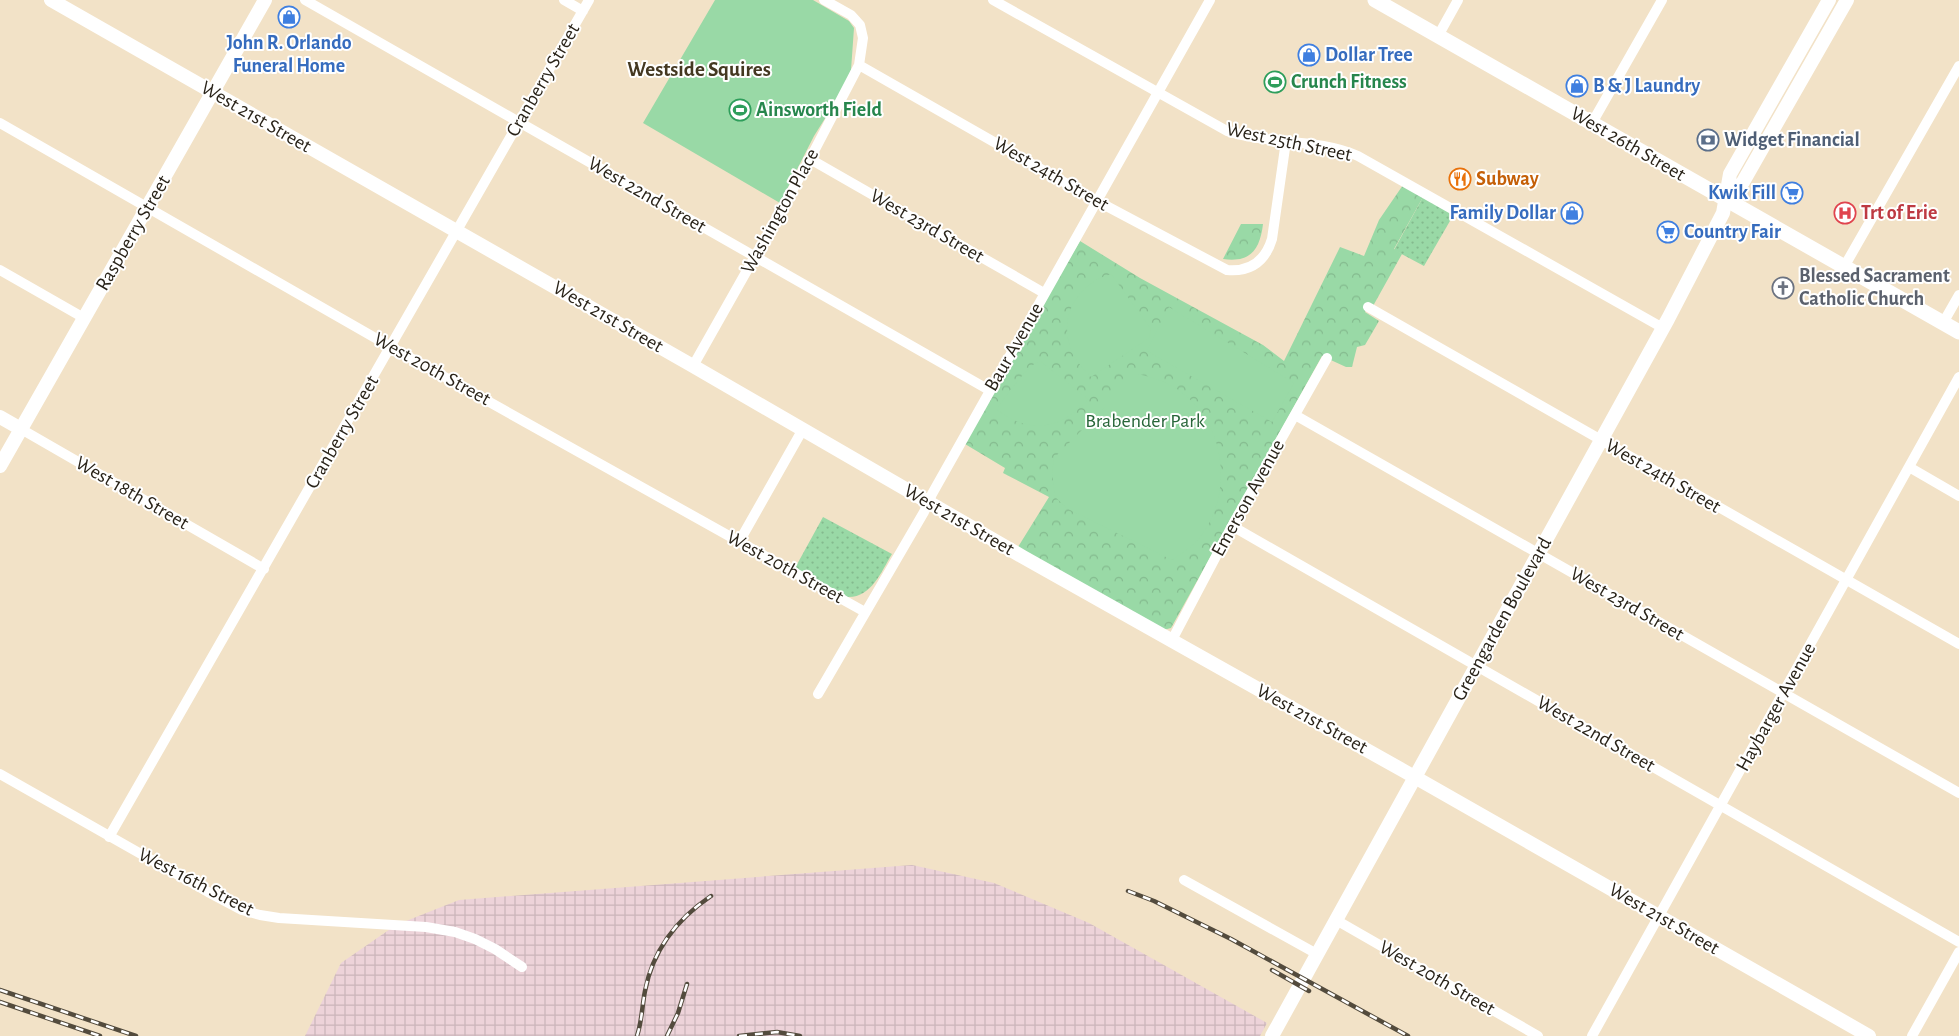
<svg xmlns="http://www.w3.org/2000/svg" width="1959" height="1036" font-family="'Alegreya Sans',sans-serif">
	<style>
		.industrial { fill: url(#industrial-grid) }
		.grass { fill: url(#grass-dots) }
		.forest { fill: url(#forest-crowns) }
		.garden { fill: #99d9a6 }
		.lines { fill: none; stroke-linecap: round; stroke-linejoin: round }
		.street { stroke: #fff; stroke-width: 10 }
		.secondary { stroke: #fff; stroke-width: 14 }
		.primary { stroke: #fff; stroke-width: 15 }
		.rail-casing { stroke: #534b3d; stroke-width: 4.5 }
		.rail { stroke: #fff; stroke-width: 2.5; stroke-dasharray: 8; stroke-linecap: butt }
		.labels { text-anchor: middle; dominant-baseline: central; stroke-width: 4; stroke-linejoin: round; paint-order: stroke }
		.shop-label { font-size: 20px; font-weight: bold; fill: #366cbe; stroke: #fff; text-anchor: start }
		.street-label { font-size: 20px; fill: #292319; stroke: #fff }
		.leisure-label { font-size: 20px; font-weight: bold; fill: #27864d; stroke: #fff; text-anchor: start }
		.service-label { font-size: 20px; font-weight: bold; fill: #4e5e75; stroke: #fff; text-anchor: start }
		.food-label { font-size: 20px; font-weight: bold; fill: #c56008; stroke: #fff; text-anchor: start }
		.health-label { font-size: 20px; font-weight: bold; fill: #be3a42; stroke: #fff; text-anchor: start }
		.worship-label { font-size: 20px; font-weight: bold; fill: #5b616d; stroke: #fff; text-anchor: start }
		.park-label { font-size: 20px; fill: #286639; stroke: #fff }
		.neighbourhood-label { font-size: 21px; font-weight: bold; fill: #443821; stroke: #fff }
	</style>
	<defs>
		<pattern id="industrial-grid" width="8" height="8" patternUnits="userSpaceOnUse" patternTransform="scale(1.25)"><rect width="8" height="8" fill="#edd3d9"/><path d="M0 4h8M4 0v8" fill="none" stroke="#cbb5ba"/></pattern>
		<pattern id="grass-dots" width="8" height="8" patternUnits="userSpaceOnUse" patternTransform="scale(1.25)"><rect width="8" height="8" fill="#99d9a6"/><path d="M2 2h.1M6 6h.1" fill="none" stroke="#84ba8e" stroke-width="1.8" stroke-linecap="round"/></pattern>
		<pattern id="forest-crowns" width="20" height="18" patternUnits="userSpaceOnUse" patternTransform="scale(1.25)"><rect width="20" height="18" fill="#99d9a6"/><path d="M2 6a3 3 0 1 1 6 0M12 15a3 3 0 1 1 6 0" fill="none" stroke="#84ba8e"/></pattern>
	</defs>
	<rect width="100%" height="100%" fill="#f2e2c7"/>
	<path class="industrial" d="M912 865 994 883 1089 923 1267 1023 1260 1036H305L341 963 396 925 459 900Z"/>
	<path class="grass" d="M1423 197 1454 214 1424 266 1394 250Z
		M823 517 892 554C881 572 871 599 846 597L795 568Z"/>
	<path class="forest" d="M1403 185 1423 197 1394 249 1402 254 1373 306 1368 307 1365 312 1379 321 1365 345 1357 347 1352 367H1346L1322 356 1171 628 1163 630 1018 547 1049 497 1003 473 1005 468 965 444 1015 350 1080 241 1140 278 1263 345 1284 361 1340 247 1364 256 1379 220Z
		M1241 224H1263C1260 250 1250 263 1223 259Z"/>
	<path class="garden" d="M715 0H813L849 21 854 28 851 70 841 93 814 136 780 203 643 123Z
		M1111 274 1151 329 1149 338 1091 377C1086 371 1080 366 1076 359 1055 325 1073 285 1111 274Z
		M1169 307 1294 383 1272 422 1147 351Z
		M1040 361 1088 399C1061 430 1029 435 996 409 1005 398 1028 364 1040 361Z
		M1138 374C1151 377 1165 381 1177 389 1228 422 1236 500 1194 544 1187 550 1179 555 1172 560L1068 509 1055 497 1052 473 1054 458Z"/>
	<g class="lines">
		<path class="street" d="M305 0 989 390
			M564 0 583 11
			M993 0 1227 131C1270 145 1317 138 1358 156L1663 328
			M1438 36 1458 0
			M859 65 1097 201 1227 270C1250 272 1265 262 1272 239L1286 141
			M0 123 391 347 865 612
			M1592 123 1662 0
			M810 159 1044 293
			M1844 267 1959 66
			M0 270 84 318
			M1368 307 1959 644
			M1943 323 1959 295
			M693 366 810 159 859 65 863 38 860 25 851 15 824 0
			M1295 415 1959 793
			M21 429 264 569
			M1909 467 1959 496
			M1232 526 1959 942
			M739 542 803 429
			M1172 640 1232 526 1327 358
			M818 694 924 512 932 494 1210 0
			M0 774 208 892 242 910 260 915 279 918 426 927 455 932 475 939 495 949 522 967
			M109 837 589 0
			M1184 880 1317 954
			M1336 920 1538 1036
			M1592 1036 1959 377
			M1912 1036 1959 952"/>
		<path class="secondary" d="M51 0 693 366 1023 557 1404 771 1869 1036
			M1727 199 1743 182 1847 0
			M0 417 21 429
			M0 466 265 0
			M1272 1036 1668 319 1723 213 1730 174 1829 0"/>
		<path class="primary" d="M1375 0 1959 332"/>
		<g class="rail-casing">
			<path id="rail" d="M1128 891 1154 901 1231 939 1408 1036
				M1272 970 1309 991
				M0 990 136 1036
				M0 1002 100 1036
				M637 1036C642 1021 642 1006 645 991 653 949 677 919 711 896
				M667 1036 678 1013 687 984
				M739 1036 777 1032 800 1036"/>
		</g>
		<use href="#rail" class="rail"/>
	</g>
	<defs>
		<g id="shop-ring" transform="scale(1.125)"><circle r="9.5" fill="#fff" stroke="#3f7fe0" stroke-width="1.5"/><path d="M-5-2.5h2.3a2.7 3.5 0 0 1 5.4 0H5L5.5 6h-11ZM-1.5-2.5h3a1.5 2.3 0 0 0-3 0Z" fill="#3f7fe0"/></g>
		<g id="stadium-ring" transform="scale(1.125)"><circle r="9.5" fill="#fff" stroke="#2e9e5b" stroke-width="1.5"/><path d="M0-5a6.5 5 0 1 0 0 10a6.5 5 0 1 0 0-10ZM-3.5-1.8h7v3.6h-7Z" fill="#2e9e5b"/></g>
		<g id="bank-ring" transform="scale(1.125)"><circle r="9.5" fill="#fff" stroke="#5c6f8a" stroke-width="1.5"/><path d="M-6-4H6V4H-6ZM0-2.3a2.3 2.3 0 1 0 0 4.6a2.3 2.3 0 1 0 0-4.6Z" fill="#5c6f8a"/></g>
		<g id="restaurant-ring" transform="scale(1.125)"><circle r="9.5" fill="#fff" stroke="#e8710a" stroke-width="1.5"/><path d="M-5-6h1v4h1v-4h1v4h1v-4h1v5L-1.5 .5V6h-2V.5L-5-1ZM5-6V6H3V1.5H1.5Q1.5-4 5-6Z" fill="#e8710a"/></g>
		<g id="supermarket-ring" transform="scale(1.125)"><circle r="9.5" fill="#fff" stroke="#3f7fe0" stroke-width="1.5"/><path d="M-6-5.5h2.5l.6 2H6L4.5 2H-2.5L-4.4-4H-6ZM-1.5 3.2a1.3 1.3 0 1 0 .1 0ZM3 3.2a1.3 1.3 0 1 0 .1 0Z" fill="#3f7fe0"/></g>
		<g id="hospital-ring" transform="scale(1.125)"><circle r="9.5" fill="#fff" stroke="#e0444e" stroke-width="1.5"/><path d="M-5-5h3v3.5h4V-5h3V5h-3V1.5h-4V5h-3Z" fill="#e0444e"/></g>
		<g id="church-ring" transform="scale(1.125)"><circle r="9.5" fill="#fff" stroke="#6b7280" stroke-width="1.5"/><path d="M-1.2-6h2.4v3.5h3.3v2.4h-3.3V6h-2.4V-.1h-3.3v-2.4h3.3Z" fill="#6b7280"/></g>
	</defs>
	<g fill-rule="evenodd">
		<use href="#shop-ring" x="289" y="17"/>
		<use href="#shop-ring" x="1309" y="55"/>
		<use href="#stadium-ring" x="1275" y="82"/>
		<use href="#shop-ring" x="1577" y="86"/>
		<use href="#stadium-ring" x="740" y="110"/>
		<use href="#bank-ring" x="1708" y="140"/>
		<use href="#restaurant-ring" x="1460" y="179"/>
		<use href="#supermarket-ring" x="1792" y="193"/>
		<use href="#shop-ring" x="1572" y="213"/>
		<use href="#hospital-ring" x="1845" y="213"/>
		<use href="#supermarket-ring" x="1668" y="232"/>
		<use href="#church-ring" x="1783" y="288"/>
	</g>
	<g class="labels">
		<g class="shop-label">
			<text x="289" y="43" text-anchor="middle">John R. Orlando<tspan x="289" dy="23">Funeral Home</tspan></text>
			<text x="1325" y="55">Dollar Tree</text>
			<text x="1593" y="86">B &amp; J Laundry</text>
			<text x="1776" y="193" text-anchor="end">Kwik Fill</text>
			<text x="1556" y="213" text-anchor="end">Family Dollar</text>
			<text x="1684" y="232">Country Fair</text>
		</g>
		<g class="street-label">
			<text transform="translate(543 80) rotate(-60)">Cranberry Street</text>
			<text transform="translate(256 117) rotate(30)">West 21st Street</text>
			<text transform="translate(1289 142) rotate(12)">West 25th Street</text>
			<text transform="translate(1628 144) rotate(30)">West 26th Street</text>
			<text transform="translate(1051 174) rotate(30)">West 24th Street</text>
			<text transform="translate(647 195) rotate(30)">West 22nd Street</text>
			<text transform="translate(780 211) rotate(-61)">Washington Place</text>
			<text transform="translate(927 226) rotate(30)">West 23rd Street</text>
			<text transform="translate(133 233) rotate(-60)">Raspberry Street</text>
			<text transform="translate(608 317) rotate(30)">West 21st Street</text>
			<text transform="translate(1014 347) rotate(-60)">Baur Avenue</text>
			<text transform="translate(432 369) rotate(29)">West 20th Street</text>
			<text transform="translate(342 432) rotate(-60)">Cranberry Street</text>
			<text transform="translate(1663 476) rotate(30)">West 24th Street</text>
			<text transform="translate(132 493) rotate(30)">West 18th Street</text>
			<text transform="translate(1248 498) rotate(-61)">Emerson Avenue</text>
			<text transform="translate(959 520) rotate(30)">West 21st Street</text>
			<text transform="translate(785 567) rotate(29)">West 20th Street</text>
			<text transform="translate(1627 604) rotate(30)">West 23rd Street</text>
			<text transform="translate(1502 619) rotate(-61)">Greengarden Boulevard</text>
			<text transform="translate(1776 707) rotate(-61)">Haybarger Avenue</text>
			<text transform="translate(1312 719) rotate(29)">West 21st Street</text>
			<text transform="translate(1596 734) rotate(30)">West 22nd Street</text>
			<text transform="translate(196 882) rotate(27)">West 16th Street</text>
			<text transform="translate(1664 919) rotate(30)">West 21st Street</text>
			<text transform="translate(1437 978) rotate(30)">West 20th Street</text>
		</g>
		<g class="leisure-label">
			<text x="1291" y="82">Crunch Fitness</text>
			<text x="756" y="110">Ainsworth Field</text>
		</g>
		<g class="service-label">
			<text x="1724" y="140">Widget Financial</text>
		</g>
		<g class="food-label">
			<text x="1476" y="179">Subway</text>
		</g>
		<g class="health-label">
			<text x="1861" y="213">Trt of Erie</text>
		</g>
		<g class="worship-label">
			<text x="1799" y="276">Blessed Sacrament<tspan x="1799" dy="23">Catholic Church</tspan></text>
		</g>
		<g class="park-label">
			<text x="1145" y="421">Brabender Park</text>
		</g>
		<g class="neighbourhood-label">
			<text x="699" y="69">Westside Squires</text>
		</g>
	</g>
</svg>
